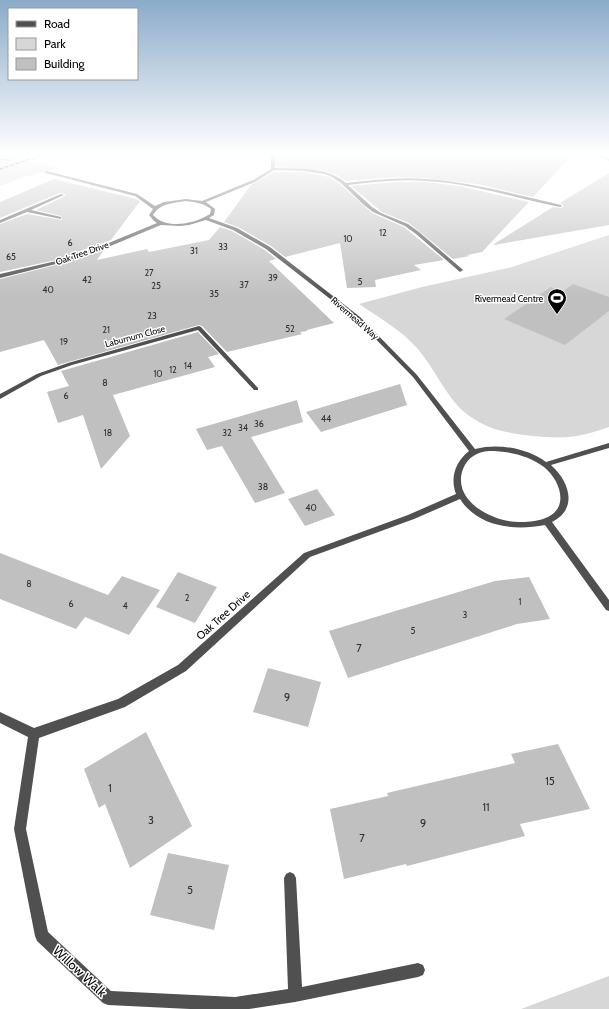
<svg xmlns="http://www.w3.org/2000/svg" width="609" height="1009" font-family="Cabin,sans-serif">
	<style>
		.green { fill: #d7d7d7 }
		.building { fill: #c0c0c0 }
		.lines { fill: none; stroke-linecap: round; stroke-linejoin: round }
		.minor-tunnel { stroke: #d9d9d9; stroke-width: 4; stroke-dasharray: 4 2; stroke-linecap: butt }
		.minor { fill: #505050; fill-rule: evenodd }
		.rail { stroke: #000; stroke-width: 1.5; stroke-dasharray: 3 1 0.5 1; stroke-linecap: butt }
		.labels { text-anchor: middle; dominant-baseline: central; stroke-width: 3; stroke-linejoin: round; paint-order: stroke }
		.number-label { font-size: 9px; fill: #303030 }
		.far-street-label { font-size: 9px; fill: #000; stroke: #fff }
		.far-poi-label { font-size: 9px; fill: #000; stroke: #fff; text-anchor: end }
		.street-label { font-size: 11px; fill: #000; stroke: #fff }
		.near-number-label { font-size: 11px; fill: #303030 }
		.near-street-label { font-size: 13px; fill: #000; stroke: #fff }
	</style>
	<rect width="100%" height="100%" fill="#fff"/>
	<path class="green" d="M0 154H28L17 158 59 168 24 177 0 186Z
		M609 235V427C598 431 588 434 577 436 555 440 507 435 487 426 476 421 465 414 457 405 442 388 432 365 417 348 400 329 379 318 359 304L422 287 512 267Z
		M609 976V1009H521Z"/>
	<path class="building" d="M275 154H573L533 197 477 184 426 178 396 177 346 181 339 176 322 170 276 167Z
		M274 172H303L329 177 340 184 372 213 404 227 444 260 414 265 421 270 375 280 376 287 347 288 340 243 285 257 271 246 238 227 224 222 251 185Z
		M609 173V225L494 245V244L553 207 560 208 563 207V205L560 203Z
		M54 179 136 199 140 201 111 240 56 260 0 272V224L27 214 62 220 61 216 36 210 65 196V194L60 193 0 218V202Z
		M396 182H425L459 186 529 202 482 252 467 255 470 256 453 259 409 223 382 212 351 186Z
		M220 227 232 231 265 250 276 259 269 261 334 323 307 330V331L300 332 302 334 227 352 202 326 199 325 58 365 44 340 0 352V279L60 264 104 250 97 260 147 249 149 252 209 240Z
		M573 284 609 297V311L565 345 504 319 551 287 562 292Z
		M198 332 219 354 208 357 215 367 113 395 130 436 101 469 83 415 58 423 47 392 69 386 61 371Z
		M400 384 407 405 321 432 306 412Z
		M297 400 303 422 251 437 285 493 255 503 222 446 207 450 196 429Z
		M317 489 335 515 305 526 288 499Z
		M0 553 108 595 122 576 160 590 129 635 85 617 76 629 0 599Z
		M178 572 217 587 195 623 156 607Z
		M529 577 550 619 517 624 348 678 329 631 495 581Z
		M268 668 321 682 308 727 253 712Z
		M146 732 192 826 130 868 105 804 99 808 84 769Z
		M558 744 590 809 520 824 525 836 407 866 406 864 344 879 330 809 388 796 387 793 515 763 511 754Z
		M168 853 229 865 214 930 150 915Z"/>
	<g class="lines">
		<path class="minor-tunnel" d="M9 160 47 172"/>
		<path class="minor" d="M268 154H272L275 158V168C299 169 327 166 346 183 373 180 399 177 426 179 471 182 517 195 561 205L562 206 560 207C515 198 471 183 425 181 399 179 374 182 348 185L372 207 381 213 408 224 419 232 462 269 463 270 460 272 416 234 405 226 373 212 364 205 341 183 330 176 324 174 303 171 274 170 255 182 206 202 215 209 214 215 209 218 237 228 270 247 360 317 417 375 475 449C499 443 526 448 546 462L609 443V448L551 465C570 482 578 509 552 522L609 600V611L606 610 545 525C514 531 478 527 460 499L414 519 310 557 186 671 125 707 39 738 26 829 48 932 111 991 235 997 288 989 284 878 286 874 290 872 294 874 296 878 302 987 418 963 423 965 425 970 423 975 418 977 295 1002 249 1009H190L108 1005 103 1003 37 941 35 936 14 829 28 737 0 723V712L34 728 118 699 178 665 304 553 408 515 456 494C450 478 455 462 469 451L413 377 356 319 266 249 233 230 206 220 189 225 180 226 161 225 103 249 60 263 0 278V274L56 261 99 247 157 223 154 221 149 215 153 209 135 196 46 173V171L137 194 155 206 164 202 186 199 202 201 253 180 271 169V158ZM186 201C195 202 203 203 211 209L210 214C194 224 167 230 153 215 160 203 174 203 186 201ZM489 451C508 451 528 455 544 467 559 479 570 506 548 517 540 521 529 522 521 522 494 523 451 501 463 469 468 457 477 452 489 451Z
			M592 154H598L609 159V161Z
			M0 158 11 160 9 161 0 160Z
			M61 194 64 195 31 210 61 217V219L27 212 0 223V220Z
			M199 326 201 327 258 388V390H254L198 330 72 365 41 376 0 399V394L37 374 68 363Z"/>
		<path class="rail" d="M0 169 45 154"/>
	</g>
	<linearGradient id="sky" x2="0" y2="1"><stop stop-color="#8aabca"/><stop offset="0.52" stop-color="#fff"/><stop offset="1" stop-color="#fff" stop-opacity="0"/></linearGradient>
	<rect width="609" height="296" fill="url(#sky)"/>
	<defs>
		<g id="stadium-pin" transform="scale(1)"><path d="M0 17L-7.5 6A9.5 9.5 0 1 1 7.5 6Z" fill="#000" stroke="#fff"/><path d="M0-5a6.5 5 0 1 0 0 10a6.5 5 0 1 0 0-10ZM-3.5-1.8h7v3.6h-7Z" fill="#fff"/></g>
	</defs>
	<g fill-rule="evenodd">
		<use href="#stadium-pin" x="557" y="298"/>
	</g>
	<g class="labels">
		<g class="number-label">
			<text x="383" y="232">12</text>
			<text x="348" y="238">10</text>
			<text x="70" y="242">6</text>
			<text x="223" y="246">33</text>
			<text x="194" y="250">31</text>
			<text x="11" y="256">65</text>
			<text x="149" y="272">27</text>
			<text x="273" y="277">39</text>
			<text x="87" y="279">42</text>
			<text x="360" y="281">5</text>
			<text x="244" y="284">37</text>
			<text x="156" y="285">25</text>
			<text x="48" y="289">40</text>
			<text x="214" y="293">35</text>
			<text x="152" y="315">23</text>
			<text x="290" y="328">52</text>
			<text x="106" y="329">21</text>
			<text x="64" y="341">19</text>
			<text x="188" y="365">14</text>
			<text x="173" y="369">12</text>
			<text x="158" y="373">10</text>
			<text x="105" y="382">8</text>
			<text x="66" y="395">6</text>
			<text x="326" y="418">44</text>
			<text x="259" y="423">36</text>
			<text x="243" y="427">34</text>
			<text x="108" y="432">18</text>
			<text x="227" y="432">32</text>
			<text x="263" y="486">38</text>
			<text x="311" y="507">40</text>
			<text x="29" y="583">8</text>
			<text x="187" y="597">2</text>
			<text x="520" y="601">1</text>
			<text x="71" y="603">6</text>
			<text x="125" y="605">4</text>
			<text x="465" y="614">3</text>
			<text x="413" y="630">5</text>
		</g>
		<g class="far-street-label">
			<text transform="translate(82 253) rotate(-19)">Oak Tree Drive</text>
			<text transform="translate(355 318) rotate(41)">Rivermead Way</text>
			<text transform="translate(135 336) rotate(-15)">Laburnum Close</text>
		</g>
		<g class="far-poi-label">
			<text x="543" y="298">Rivermead Centre</text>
		</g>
		<g class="street-label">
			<text transform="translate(223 615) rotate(-42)">Oak Tree Drive</text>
		</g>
		<g class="near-number-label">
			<text x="359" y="648">7</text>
			<text x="287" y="697">9</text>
			<text x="550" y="781">15</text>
			<text x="110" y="788">1</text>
			<text x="486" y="807">11</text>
			<text x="151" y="820">3</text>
			<text x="423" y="823">9</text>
			<text x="362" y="838">7</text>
			<text x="190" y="890">5</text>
		</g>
		<g class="near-street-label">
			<text transform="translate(80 971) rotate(43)">Willow Walk</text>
		</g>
	</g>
	<rect x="8" y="8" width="130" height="72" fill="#ffffff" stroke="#999999"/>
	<rect x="16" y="21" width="20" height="6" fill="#505050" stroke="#999999"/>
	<text x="44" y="28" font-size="12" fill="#000000">Road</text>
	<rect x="16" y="38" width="20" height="12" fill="#d7d7d7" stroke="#999999"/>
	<text x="44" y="48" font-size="12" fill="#000000">Park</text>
	<rect x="16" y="58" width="20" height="12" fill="#c0c0c0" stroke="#999999"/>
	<text x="44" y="68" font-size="12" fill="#000000">Building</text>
</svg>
